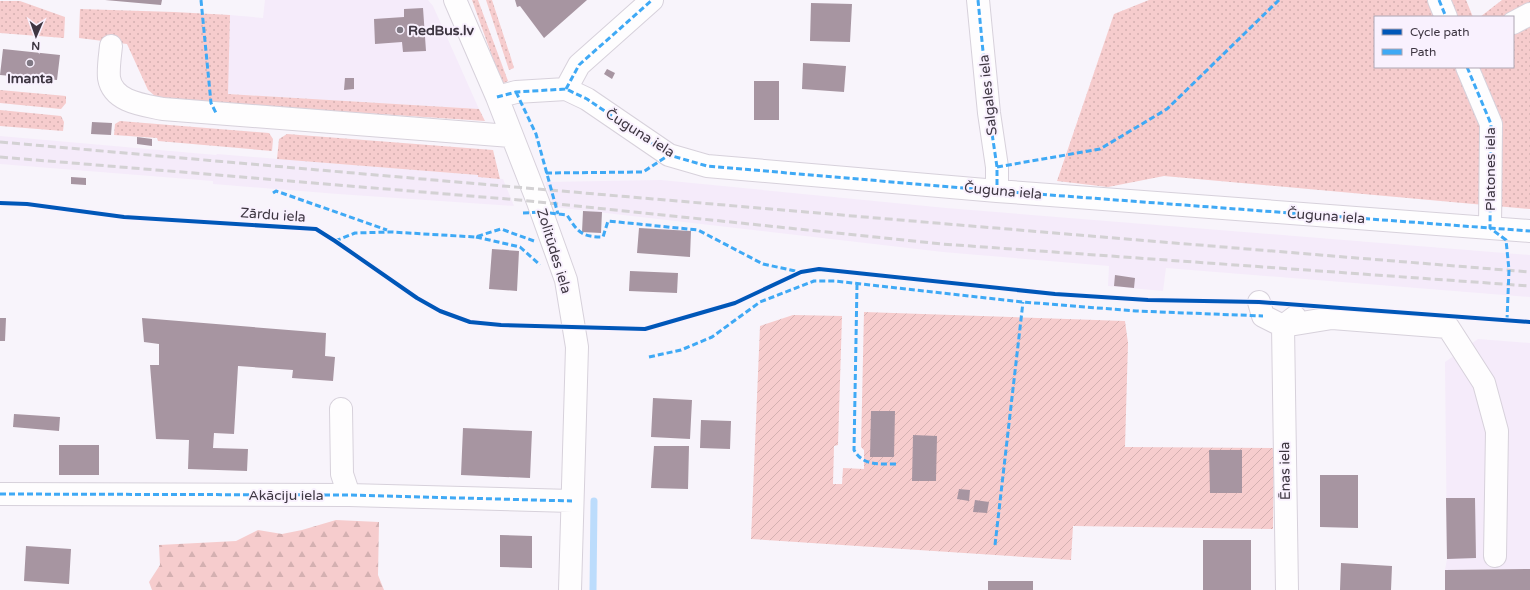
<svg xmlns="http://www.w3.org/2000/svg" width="1530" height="590" font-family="'Varela Round',sans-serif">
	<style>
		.built { fill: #f5ebfa }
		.grass { fill: url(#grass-dots) }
		.forest { fill: url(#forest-firs) }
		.garden { fill: url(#garden-furrows) }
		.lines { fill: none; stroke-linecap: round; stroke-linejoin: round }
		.stream { stroke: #bcdcfc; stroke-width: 7 }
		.building { fill: #a795a1 }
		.minor-casing { stroke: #d7d1db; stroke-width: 24 }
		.minor { stroke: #fefdfe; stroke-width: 22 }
		.rail { stroke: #d3d1d3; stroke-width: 3; stroke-dasharray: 8 4; stroke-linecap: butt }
		.quiet { stroke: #3fa9f5; stroke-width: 3; stroke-dasharray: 6 3; stroke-linecap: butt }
		.cycleway-casing { stroke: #f9f1fe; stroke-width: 6 }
		.cycleway { stroke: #0057b8; stroke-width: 4 }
		.poi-dot { fill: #7f7883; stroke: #f9f1fe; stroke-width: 1.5 }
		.labels { text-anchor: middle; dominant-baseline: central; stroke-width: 4; stroke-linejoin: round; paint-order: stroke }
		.poi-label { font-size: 14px; font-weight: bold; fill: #3e3642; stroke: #f9f1fe; text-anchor: start }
		.street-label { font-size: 14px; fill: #3e3642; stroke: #f9f1fe }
	</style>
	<defs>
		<pattern id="grass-dots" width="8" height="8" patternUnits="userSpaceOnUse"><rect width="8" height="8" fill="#f6cccd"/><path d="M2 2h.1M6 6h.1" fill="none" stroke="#d4b0b1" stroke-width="1.8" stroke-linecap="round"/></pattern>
		<pattern id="forest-firs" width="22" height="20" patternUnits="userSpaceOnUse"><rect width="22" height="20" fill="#f6cccd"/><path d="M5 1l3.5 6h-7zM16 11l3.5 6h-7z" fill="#d4b0b1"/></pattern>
		<pattern id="garden-furrows" width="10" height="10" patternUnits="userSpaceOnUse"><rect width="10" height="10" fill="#f6cccd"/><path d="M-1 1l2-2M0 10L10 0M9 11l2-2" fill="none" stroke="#d4b0b1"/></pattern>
	</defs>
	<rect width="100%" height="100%" fill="#f8f4fb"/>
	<path class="built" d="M265 0H428L433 6 479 109 227 94 230 15 263 18Z
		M0 136 216 155 217 154 478 175V177L503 179 514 206 338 194 213 184V181L0 164Z
		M661 180 946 208 1530 255V297L1166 268 1163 291 1108 286 1109 266 943 252 554 207 545 182Z
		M1478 339 1530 343V569L1445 570 1447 559 1445 362Z"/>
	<path class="grass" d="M472 0H478L508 81 502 84Z
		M486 0H492L511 58 514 68 509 70Z
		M1149 0H1466L1473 17H1375V67H1513V17H1480L1502 0H1530V209L1164 176 1108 187 1057 181 1114 14Z
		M0 1H20L65 17 64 38 0 33Z
		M80 9 174 12 230 15 228 94 479 109 485 121 166 100 155 96 148 90 127 44 79 38Z
		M0 90 66 96V103L61 109 0 103Z
		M0 110 61 116 64 122 63 131 0 126Z
		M120 121 269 133 273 139 272 151 158 141 157 138 114 135 115 124Z
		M287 134 493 150 500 179 478 177V175L277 159 279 139Z"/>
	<path class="forest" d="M336 520 379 522 378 575 384 590H152L149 582 160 565 159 545 236 541 258 530 282 534 302 530Z"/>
	<path class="garden" d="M864 312 1125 321 1128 343 1125 447 1274 448 1273 529 1073 526 1071 560 751 539 760 326 793 315 842 316 838 445 834 446 833 484H842L843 468 864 469V450L861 447Z"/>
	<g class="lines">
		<path class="stream" d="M593 590 594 501"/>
	</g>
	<path class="building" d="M105 0H162L161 5Z
		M515 0H587L544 38 520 6 517 7Z
		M811 3 852 4 850 42 810 41Z
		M423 8 426 51 403 52 402 42 375 44 374 19 404 17V9Z
		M3 49 60 55 57 80 0 75Z
		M803 63 846 66 844 92 802 89Z
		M607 69 615 73 612 79 604 74Z
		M345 78H354V89L344 90Z
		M754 81H779V120H754Z
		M92 122 112 123 111 135 91 134Z
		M137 137 152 139V146L137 144Z
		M71 177 86 178V185L71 184Z
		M583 211 602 212 601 233 582 232Z
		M639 228 691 231 690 257 637 253Z
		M492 249 519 251 517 291 489 289Z
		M630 271 678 273 677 293 629 291Z
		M1115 275 1135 278 1134 288 1114 286Z
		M0 318H6L5 341H0Z
		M142 318 326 333 325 356 335 357 333 381 292 378 293 370 238 366 234 434 214 433 213 448 248 449 247 471 188 469 189 440 156 439 150 365H159V344L144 342Z
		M653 398 692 400 690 439 651 437Z
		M871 411H895L894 457H870Z
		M14 414 60 417 59 431 13 427Z
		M701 420 731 421 730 449 700 448Z
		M463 428 532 431 530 478 461 475Z
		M913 435 937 436 936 481H912Z
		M59 445H99V475H59Z
		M654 446H689L688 489 651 488Z
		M1209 450H1242V493H1210Z
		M1320 475H1358V528L1320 527Z
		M959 489 970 490 969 501 957 499Z
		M1446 498H1475L1476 558 1447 559Z
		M975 500 989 502 987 513 973 512Z
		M500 535 532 536V568L500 567Z
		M1203 540H1251V590H1203Z
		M26 546 71 549 69 584 24 581Z
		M1341 563 1392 566 1391 590H1340Z
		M1530 569V590H1445V570Z
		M988 581H1033V590H988Z"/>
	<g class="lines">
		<g class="minor-casing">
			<path id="minor" d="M455 0 497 97 538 202 566 280 577 347 570 590
				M978 0 989 113 997 167V191
				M1439 0 1446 17
				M1513 23 1530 14
				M111 46C110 56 108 68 109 78 113 102 143 105 163 109L511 136
				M1467 67 1491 124 1490 228
				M566 89 579 65 652 0
				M497 97 516 92 566 89 587 99 669 155 707 166 997 191 1530 231
				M1259 302 1263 316 1283 326 1332 318 1448 327 1484 383 1497 431 1495 556
				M341 409 342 474 349 495
				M0 494 349 495 572 501
				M1287 590 1283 326 1295 317"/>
		</g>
		<use href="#minor" class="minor"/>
		<path class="rail" d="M0 142C510 187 1020 231 1530 272
			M0 157 519 200 942 244 1530 286"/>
		<path class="quiet" d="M201 0 211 103 216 113
			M978 0 989 113 997 167V191
			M1439 0 1446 17
			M1467 67 1491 124 1490 228 1506 240 1509 270 1507 320
			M566 89 579 65 652 0
			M516 92 536 134 558 214
			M497 97 516 92 566 89 587 99 669 155 707 166 997 191 1530 231
			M997 167 1100 149 1167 109 1279 0
			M546 173 643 172 669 155
			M273 193 276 191 387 230
			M523 213 541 212 567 215C578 232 581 237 603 237L608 221 698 230 763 264 800 272
			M476 237 520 247 540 265
			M335 241 355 233 392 232 475 237 501 229 534 241
			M857 284 854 450C863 466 879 464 896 464
			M649 357 681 350 712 337 760 302 814 281H835L1023 302 1136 311 1263 316
			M0 494 349 495 572 501
			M995 545 1023 302"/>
		<g class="cycleway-casing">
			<path id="cycleway" d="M0 203 27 204 124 217 316 229 335 241 417 298 440 311 470 322 501 325 645 329 735 303 801 272 819 269 1055 294 1148 300 1259 302 1530 322"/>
		</g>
		<use href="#cycleway" class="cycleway"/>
	</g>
	<g class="poi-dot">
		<circle cx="400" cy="30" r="4"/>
		<circle cx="30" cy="63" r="4"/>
	</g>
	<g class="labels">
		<g class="poi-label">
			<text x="408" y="30">RedBus.lv</text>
			<text x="30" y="78" text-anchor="middle">Imanta</text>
		</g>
		<g class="street-label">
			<text transform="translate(988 95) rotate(-96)">Salgales iela</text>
			<text transform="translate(640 133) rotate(32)">Čuguna iela</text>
			<text transform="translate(1490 169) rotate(-90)">Platones iela</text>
			<text transform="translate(1003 191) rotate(5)">Čuguna iela</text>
			<text transform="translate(273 215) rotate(4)">Zārdu iela</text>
			<text transform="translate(1326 216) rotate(4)">Čuguna iela</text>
			<text transform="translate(554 251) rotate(73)">Zolitūdes iela</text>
			<text transform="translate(1285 471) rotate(-91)">Ēnas iela</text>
			<text x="286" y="495">Akāciju iela</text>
		</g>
	</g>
	<rect x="1374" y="16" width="140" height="52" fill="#f9f1fe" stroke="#aea6b3"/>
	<rect x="1382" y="29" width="20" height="6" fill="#0057b8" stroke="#aea6b3"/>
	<text x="1410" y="36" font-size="12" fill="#3e3642">Cycle path</text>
	<rect x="1382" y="49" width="20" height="6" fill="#3fa9f5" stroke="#aea6b3"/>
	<text x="1410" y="56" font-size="12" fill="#3e3642">Path</text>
	<g transform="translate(36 36) rotate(182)" stroke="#f9f1fe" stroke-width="3" paint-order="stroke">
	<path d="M0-3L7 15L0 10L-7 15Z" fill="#3e3642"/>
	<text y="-6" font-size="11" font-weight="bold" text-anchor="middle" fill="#3e3642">N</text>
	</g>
</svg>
